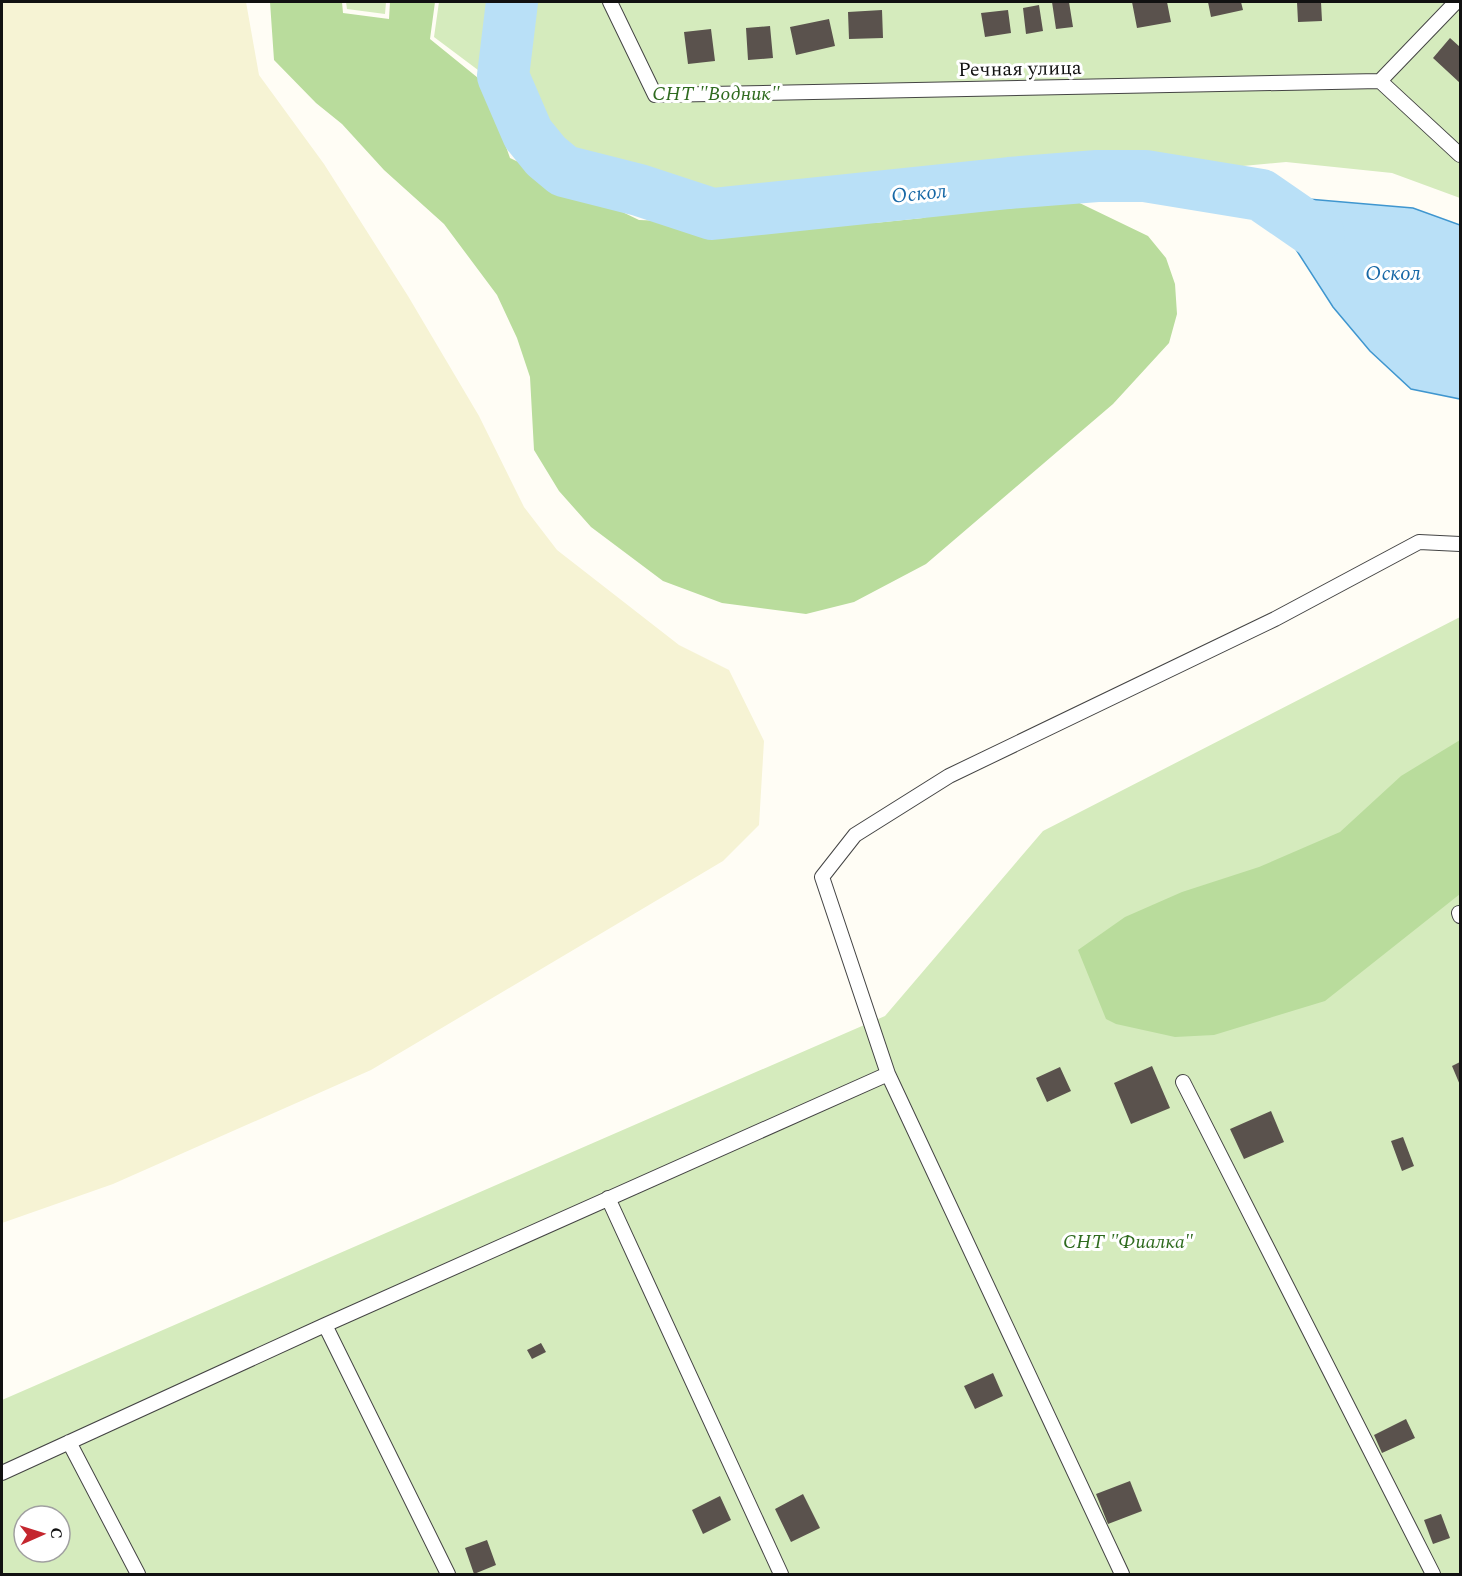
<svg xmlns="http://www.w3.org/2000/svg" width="1462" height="1576" font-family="Spectral,serif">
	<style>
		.farmland { fill: #f6f3d4 }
		.green { fill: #d5ebbd; fill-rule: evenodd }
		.forest { fill: #b9dc9c }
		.water { fill: #b9e0f7; stroke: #3f96cf; stroke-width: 1.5 }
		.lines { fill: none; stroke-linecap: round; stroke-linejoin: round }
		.river { stroke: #b9e0f7; stroke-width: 52 }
		.building { fill: #5a524d }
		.lane-casing { stroke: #444; stroke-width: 16 }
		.lane { stroke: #fff; stroke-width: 14 }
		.labels { text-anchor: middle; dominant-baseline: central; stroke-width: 6; stroke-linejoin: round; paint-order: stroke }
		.street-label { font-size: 20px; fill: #111; stroke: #fff }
		.park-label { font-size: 20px; font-style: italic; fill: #2f6b1f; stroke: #fff }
		.water-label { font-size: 21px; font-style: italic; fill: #1768a6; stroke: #fff }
	</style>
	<rect width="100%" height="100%" fill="#fffdf5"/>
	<path class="farmland" d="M2 2H246L259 75 324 164 408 296 479 416 524 507 557 550 679 645 729 670 764 741 759 825 723 861 371 1070 113 1184 2 1223Z"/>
	<path class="green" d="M346 2H386L385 14 347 9Z
		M439 2H497L486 76 434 37Z
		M529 2H1460V198L1392 173 1286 162 1200 170 1147 155 1109 154 715 189 638 175 574 158 548 134 532 99 525 71 523 51Z
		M1460 617V1574H2V1400L885 1016 1043 831ZM24 1516H60V1552H24Z"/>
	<path class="forest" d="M270 2H342L343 13 389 19 390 2H435L430 39 483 82 510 158 639 220 742 224 874 223 923 218 1000 192 1063 195 1148 236 1166 258 1175 284 1177 314 1169 343 1113 404 926 564 854 602 806 614 722 603 663 581 591 527 559 491 534 450 530 377 517 338 497 295 444 224 384 170 342 124 316 103 274 60Z
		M1460 740V894L1325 1001 1214 1035 1175 1037 1116 1024 1106 1019 1078 950 1125 917 1182 892 1259 867 1340 832 1401 776Z"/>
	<path class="water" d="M1261 195 1413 208 1460 225V399L1411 389 1370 351 1333 307Z"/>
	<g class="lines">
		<path class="river" d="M512 2 503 76 528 134 546 156 564 171 639 190 712 214 1009 183 1097 176H1145L1261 195 1319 235"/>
	</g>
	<path class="building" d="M1052 2H1069L1073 27 1056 29Z
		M1132 2H1167L1171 22 1137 28Z
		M1208 2H1241L1243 10 1211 17Z
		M1297 2H1321L1322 21 1298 22Z
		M1039 5 1043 31 1026 34 1023 8Z
		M882 10 883 38 849 39 848 12Z
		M1008 10 1011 33 985 37 981 13Z
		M829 19 835 46 796 55 790 27Z
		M770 26 773 58 748 60 746 28Z
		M711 29 715 61 688 64 684 32Z
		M1450 38 1460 47V83L1433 58Z
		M1460 1062V1085L1452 1066Z
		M1152 1066 1170 1108 1131 1124 1114 1083Z
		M1060 1067 1071 1091 1047 1102 1036 1078Z
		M1271 1111 1284 1142 1244 1159 1230 1129Z
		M1403 1137 1414 1166 1402 1171 1391 1141Z
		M541 1343 546 1352 532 1359 527 1350Z
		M993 1373 1003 1396 975 1409 964 1386Z
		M1406 1419 1415 1438 1382 1453 1374 1435Z
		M1130 1481 1142 1511 1108 1524 1096 1494Z
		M803 1494 820 1528 791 1542 775 1509Z
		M720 1496 731 1520 703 1534 692 1510Z
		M1441 1514 1450 1538 1433 1544 1424 1520Z
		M487 1540 496 1565 474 1574 465 1548Z"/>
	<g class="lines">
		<g class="lane-casing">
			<path id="lane" d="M610 2 655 95 1380 81 1460 155
				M1380 81 1456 2
				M1459 913 1460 916
				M888 1074 1122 1574
				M1183 1082 1433 1574
				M608 1198 781 1574
				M325 1325 448 1574
				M69 1442 138 1574
				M2 1473 325 1325 888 1074 822 877 855 835 949 776 1275 619 1419 542 1460 544"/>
		</g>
		<use href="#lane" class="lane"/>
	</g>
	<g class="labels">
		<g class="street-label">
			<text transform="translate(1020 69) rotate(-1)">Речная улица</text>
		</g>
		<g class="park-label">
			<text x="716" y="94">СНТ "Водник"</text>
			<text x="1128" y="1242">СНТ "Фиалка"</text>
		</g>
		<g class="water-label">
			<text transform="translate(919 194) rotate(-6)">Оскол</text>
			<text x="1393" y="274">Оскол</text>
		</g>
	</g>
	<rect width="1462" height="1576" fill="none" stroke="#111111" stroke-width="6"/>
	<g transform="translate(42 1534) rotate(87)"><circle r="28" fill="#ffffff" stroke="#a0a0a0" stroke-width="1.5"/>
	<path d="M0-4.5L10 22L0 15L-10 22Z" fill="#c4262e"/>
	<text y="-9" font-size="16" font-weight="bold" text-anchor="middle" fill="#111111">С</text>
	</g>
</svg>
